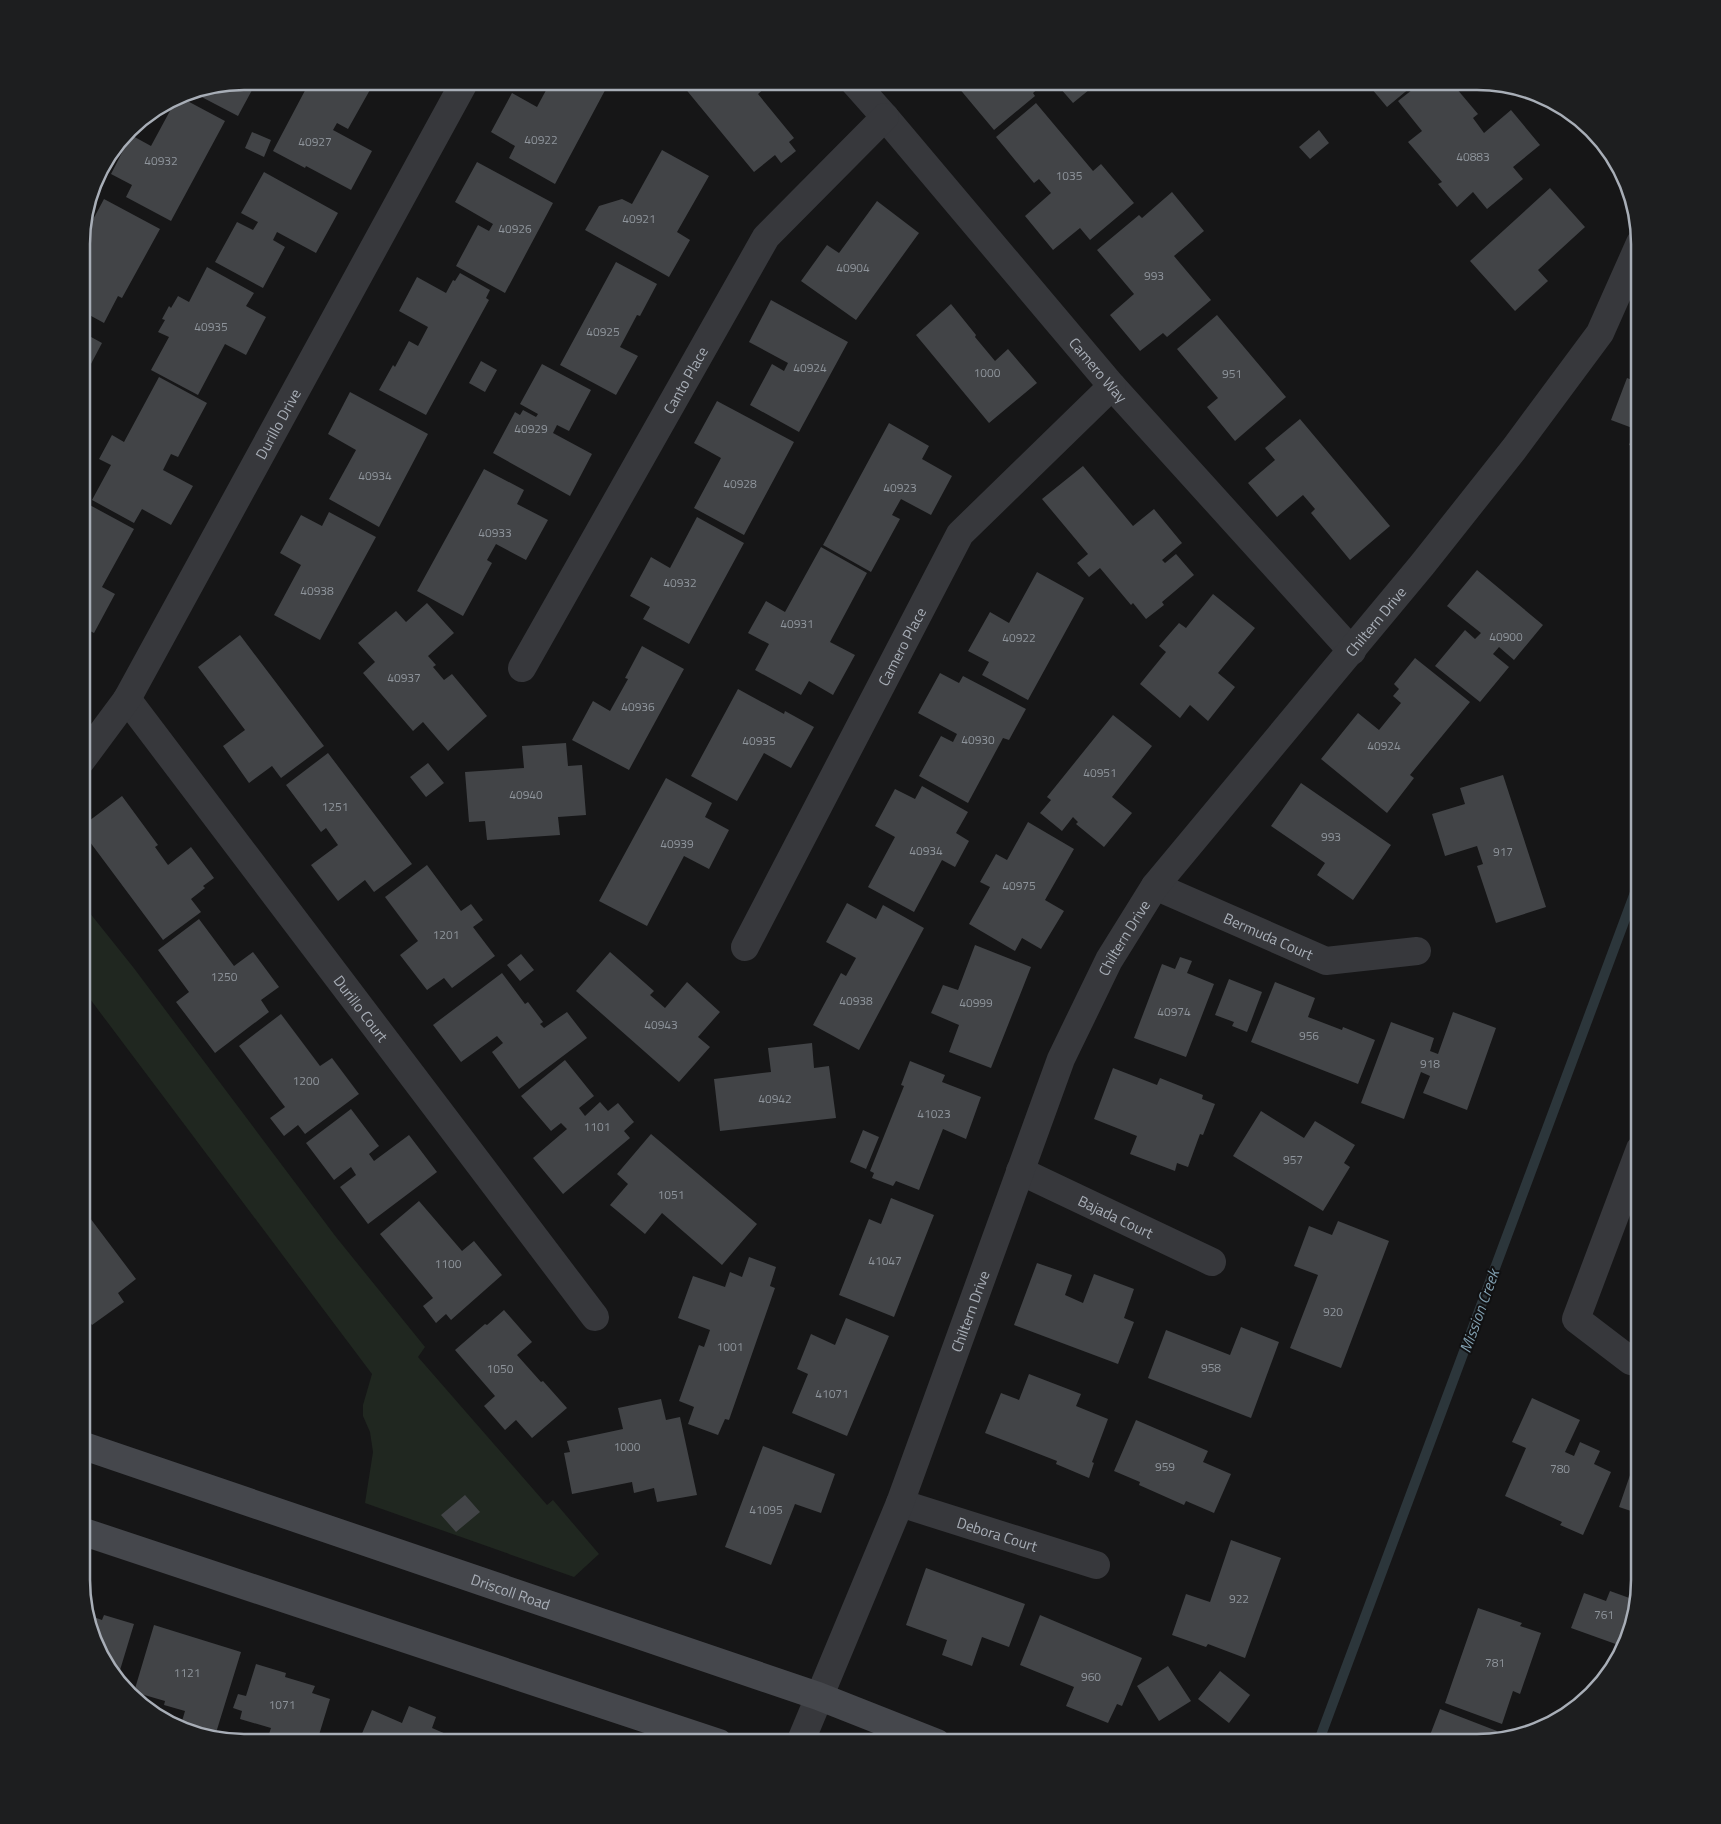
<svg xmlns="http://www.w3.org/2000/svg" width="1721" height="1824" font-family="'Titillium Web',sans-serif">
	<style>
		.green { fill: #202720 }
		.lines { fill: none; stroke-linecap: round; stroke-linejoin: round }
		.stream { stroke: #2c363b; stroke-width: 10 }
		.building { fill: #424447 }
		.street { stroke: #37383c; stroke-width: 28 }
		.secondary { stroke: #45474c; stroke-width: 28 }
		.labels { text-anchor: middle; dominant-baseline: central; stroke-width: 4; stroke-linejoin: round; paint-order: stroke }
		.number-label { font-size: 12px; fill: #8e949b }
		.street-label { font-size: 15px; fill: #a8aeb7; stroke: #111112 }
		.water-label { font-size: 16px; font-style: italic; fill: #819fb0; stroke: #111112 }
		.rim { fill: none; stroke: #a8aeb7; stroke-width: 2.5 }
	</style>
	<rect width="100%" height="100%" fill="#161617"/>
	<path class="green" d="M81 902 133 967 336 1237 425 1347 418 1357 547 1505 553 1500 599 1554 574 1577 365 1503 373 1452 370 1432 363 1416V1405L372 1374 81 987Z"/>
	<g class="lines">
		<path class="stream" d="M1318 1743 1640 879"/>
	</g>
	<path class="building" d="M244 81H257L238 116 192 92Z
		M310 81H358L371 88 348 129 337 123 333 130 372 151 351 190 306 166 305 168 273 151Z
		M551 81H610L555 184 509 158 515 146 491 132 512 93 537 107Z
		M679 81H773L758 94 794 138 789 142 796 151 781 163 775 155 754 172Z
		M932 81H950L939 90Z
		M953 81H1038L1041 86 1033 93 1035 96 994 130Z
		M1068 81H1092L1095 85 1073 103 1060 88Z
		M1366 82H1417L1387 107Z
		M1422 82H1451L1478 114 1473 118 1484 133 1511 110 1540 145 1513 167 1523 179 1487 209 1473 192 1457 207 1438 184 1442 182 1408 142 1422 131 1398 101Z
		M178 96 225 121 171 221 126 197 132 185 111 174 131 135 151 146Z
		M1036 103 1093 171 1101 164 1134 203 1090 240 1080 228 1053 250 1025 216 1051 193 1039 179 1034 183 996 137Z
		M1319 130 1329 143 1310 159 1299 147Z
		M252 132 271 140 264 157 245 148Z
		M662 150 709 176 677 232 690 240 669 277 585 230 599 206 622 199 632 204Z
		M477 162 553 203 505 293 456 266 478 225 489 231 493 224 455 202Z
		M264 172 338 213 316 253 277 232 273 240 285 247 263 288 215 262 237 222 253 230 258 222 241 213Z
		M1550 188 1585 227 1538 270 1548 281 1515 311 1470 261Z
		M1172 192 1204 231 1174 256 1211 300 1167 337 1163 333 1140 351 1110 315 1134 294 1097 250 1139 215 1142 218Z
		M104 199 160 229 122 298 118 296 104 323 82 311V240Z
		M877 201 919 233 856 320 801 281 827 245 839 253Z
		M616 262 657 284 640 316 637 315 620 347 638 356 616 395 560 365Z
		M207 267 254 293 246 306 266 317 246 355 225 344 198 395 151 370 169 337 158 332 165 320 162 319 169 306 171 308 178 296 189 302Z
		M460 273 490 290 486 298 489 300 426 415 379 390 393 365 395 367 409 341 418 346 428 327 399 311 417 277 446 293 453 280 455 281Z
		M771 300 848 342 799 432 750 405 772 364 784 371 788 363 749 342Z
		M951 304 976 335 975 337 995 361 1008 349 1037 383 989 423 916 335Z
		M1217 315 1286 397 1235 441 1207 407 1218 398 1177 349Z
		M82 332 102 343 82 381Z
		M481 361 497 370 485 392 469 383Z
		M542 364 591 390 569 431 557 425 553 433 592 454 570 496 493 453 515 412 520 415 523 410 536 417 538 414 520 404Z
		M159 377 207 403 178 457 171 454 163 470 193 486 171 525 142 509 134 523 92 500 111 465 99 459 112 435 124 442Z
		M1627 378 1640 383V449L1629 445 1635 429 1611 420Z
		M350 392 428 434 379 527 329 499 356 450 328 434Z
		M717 401 794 442 744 535 694 508 721 458 694 443Z
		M1300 419 1390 526 1350 560 1311 513 1315 509 1303 495 1277 517 1248 483 1275 460 1265 448Z
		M889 423 929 446 922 459 952 476 931 515 901 499 892 515 900 519 871 572 823 545Z
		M1083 466 1133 526 1154 509 1182 543 1162 560 1165 563 1176 554 1194 575 1162 602 1164 605 1146 619 1133 603 1131 605 1100 568 1089 577 1077 563 1088 554 1042 499Z
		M484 469 524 490 517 504 548 520 526 560 496 544 487 560 492 563 463 616 417 591Z
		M86 503 134 529 102 587 115 594 94 633 82 627V512Z
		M329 512 376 537 320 640 274 615 301 565 280 553 301 515 322 526Z
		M697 517 744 543 689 644 643 619 650 607 630 596 651 557 670 568Z
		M821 547 867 573 830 642 855 655 833 695 809 681 801 695 755 670 769 644 748 633 766 601 785 612Z
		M1477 570 1543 625 1514 660 1499 647 1493 654 1509 667 1480 702 1435 666 1465 630 1475 639 1481 633 1447 606Z
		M1037 572 1084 598 1028 700 982 675 989 662 968 651 990 612 1009 623Z
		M1213 594 1255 628 1218 673 1235 687 1208 721 1190 705 1180 718 1140 684 1166 652 1159 646 1179 623 1186 628Z
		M427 603 454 633 428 656 436 665 433 667 444 680 452 674 487 716 448 751 423 722 413 731 363 673 375 662 358 643 396 611 406 622Z
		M240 635 324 746 281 778 272 766 249 783 223 746 245 730 198 667Z
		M642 646 684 669 629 770 572 740 593 701 610 711 628 679 625 678Z
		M1415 658 1470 702 1410 775 1414 778 1387 813 1321 759 1358 713 1379 730 1401 703 1393 696 1399 689 1394 684Z
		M940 673 959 683 963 676 1026 709 1009 740 1003 738 968 803 919 776 941 736 953 742 957 734 918 713Z
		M738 689 784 714 785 711 814 727 791 768 764 753 737 801 691 776Z
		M1113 715 1152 746 1112 797 1132 813 1104 847 1076 824 1078 822 1073 817 1062 831 1040 813 1051 800 1047 797Z
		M566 743 568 766 582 765 586 815 558 817 560 835 487 840 485 821 469 822 465 772 524 768 522 746Z
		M328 753 412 864 374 892 365 880 338 901 311 865 338 845 326 828 321 832 286 785Z
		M428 763 444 783 426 797 410 777Z
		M1503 775 1546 907 1496 923 1477 866 1483 864 1477 846 1445 856 1432 814 1465 804 1460 788Z
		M666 778 712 803 705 817 729 830 709 869 684 856 647 926 599 901Z
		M1301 783 1391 845 1353 900 1317 875 1325 863 1271 826Z
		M922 786 968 812 956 833 969 841 955 867 942 860 914 912 868 887 895 837 875 826 895 789 915 799Z
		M122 796 158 845 155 847 168 865 191 847 214 878 203 886 205 888 191 899 201 912 163 940 81 830V827Z
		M1028 822 1074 849 1045 900 1064 911 1041 949 1022 938 1015 951 969 924 990 887 980 882 996 854 1007 860Z
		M427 865 461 911 471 904 483 920 473 927 495 956 452 988 444 978 427 990 400 955 418 941 385 897Z
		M847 903 876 919 883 905 924 928 859 1050 813 1025 841 973 846 976 856 958 826 942Z
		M199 919 234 966 253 952 279 987 261 1000 269 1012 215 1053 176 1002 189 992 158 950Z
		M975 945 1031 967 991 1068 949 1052 959 1025 931 1013 943 985 958 990Z
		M610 952 654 991 650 995 665 1008 687 982 720 1012 698 1037 710 1047 679 1082 576 991Z
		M521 954 534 970 520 981 507 965Z
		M1180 957 1192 961 1187 973 1214 984 1186 1057 1134 1038 1162 964 1175 969Z
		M502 973 525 1004 528 1002 543 1022 540 1024 544 1028 567 1012 587 1038 519 1089 492 1052 503 1043 497 1036 461 1062 433 1025Z
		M1229 979 1262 992 1247 1032 1232 1026 1234 1022 1215 1015Z
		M1275 982 1315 998 1308 1017 1342 1030 1343 1027 1375 1040 1358 1084 1251 1042Z
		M1453 1012 1496 1028 1467 1110 1423 1093 1430 1076 1421 1072 1404 1119 1361 1103 1391 1022 1434 1038 1430 1051 1438 1054Z
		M281 1014 320 1066 332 1058 359 1094 305 1134 298 1125 284 1136 270 1118 285 1107 239 1046Z
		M812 1043 814 1068 829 1066 836 1118 720 1131 714 1079 771 1072 768 1048Z
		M565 1060 594 1096 579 1108 585 1116 600 1102 608 1111 618 1103 634 1122 624 1131 630 1138 563 1194 533 1158 567 1129 561 1123 551 1131 521 1096Z
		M910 1061 945 1075 942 1082 981 1097 966 1139 943 1129 919 1190 896 1181 893 1186 872 1178 874 1173 870 1171 904 1086 901 1085Z
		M1113 1068 1157 1085 1160 1078 1203 1095 1202 1099 1215 1104 1203 1135 1200 1134 1188 1167 1177 1163 1175 1171 1130 1154 1137 1136 1094 1119Z
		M351 1109 379 1146 369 1154 374 1161 409 1135 437 1172 368 1224 340 1187 356 1175 351 1167 334 1180 306 1143Z
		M1261 1111 1304 1138 1315 1121 1355 1145 1344 1163 1350 1167 1323 1211 1233 1156Z
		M863 1130 879 1137 866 1169 850 1162Z
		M651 1134 757 1224 722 1265 662 1213 645 1234 610 1205 628 1184 617 1174Z
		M891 1198 934 1215 894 1317 839 1295 869 1219 881 1224Z
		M419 1201 462 1251 474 1241 502 1275 451 1320 446 1314 436 1323 423 1306 433 1298 380 1234Z
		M81 1206 136 1279 118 1293 124 1302 92 1325 86 1317 81 1321Z
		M1338 1221 1389 1241 1341 1368 1290 1348 1318 1275 1294 1266 1309 1226 1332 1235Z
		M749 1257 776 1267 770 1286 775 1288 729 1420 725 1419 718 1435 688 1424 694 1407 679 1401 699 1345 704 1347 710 1330 678 1318 693 1276 725 1287 730 1272 742 1277Z
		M1037 1263 1072 1275 1065 1295 1083 1303 1094 1274 1134 1289 1124 1318 1134 1322 1118 1364 1014 1325Z
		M504 1310 532 1342 517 1355 541 1382 543 1381 567 1408 532 1438 516 1420 505 1430 484 1406 495 1396 455 1350 485 1324 487 1325Z
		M846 1318 889 1336 847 1436 792 1413 808 1374 797 1369 811 1334 835 1345Z
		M1241 1327 1279 1342 1251 1418 1148 1378 1166 1330 1230 1355Z
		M1029 1374 1081 1394 1076 1406 1108 1419 1092 1462 1094 1463 1089 1478 1056 1464 1057 1461 985 1433 1001 1393 1019 1400Z
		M1532 1398 1580 1420 1565 1452 1574 1456 1580 1442 1600 1451 1594 1464 1611 1472 1583 1535 1560 1525 1562 1522 1505 1496 1526 1448 1512 1442Z
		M661 1399 666 1420 680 1417 697 1495 657 1502 654 1488 634 1493 632 1482 572 1494 564 1453 570 1452 567 1441 623 1429 618 1408Z
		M1136 1420 1208 1451 1203 1462 1231 1474 1214 1513 1186 1501 1184 1505 1139 1485 1140 1482 1114 1471Z
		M763 1446 835 1474 821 1513 795 1504 771 1565 725 1547Z
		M1639 1449H1640V1514L1619 1507Z
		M465 1495 480 1512 456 1532 441 1515Z
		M1231 1540 1281 1558 1245 1658 1208 1644 1206 1647 1172 1635 1186 1594 1210 1602Z
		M926 1568 1025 1604 1009 1647 982 1637 972 1666 942 1655 947 1640 906 1625Z
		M1610 1591 1635 1600 1624 1647 1571 1628 1584 1593 1606 1601Z
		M1478 1608 1522 1623 1520 1626 1541 1633 1520 1694 1513 1691 1502 1724 1445 1703Z
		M88 1615 102 1620 104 1615 134 1624 117 1680 94 1642Z
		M1040 1615 1142 1658 1122 1706 1117 1704 1108 1723 1066 1706 1074 1687 1020 1665Z
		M154 1625 241 1652 215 1736 180 1728 185 1711 164 1705 165 1701 134 1692Z
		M256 1664 286 1673 285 1677 315 1686 312 1693 330 1699 319 1735 329 1738 327 1743H288L289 1740 269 1734 271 1728 240 1719 242 1711 233 1708 238 1694 246 1696Z
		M1168 1666 1191 1701 1159 1721 1137 1686Z
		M1220 1671 1250 1695 1229 1723 1198 1699Z
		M409 1706 436 1717 432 1728 453 1737 451 1743H358L372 1710 402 1723Z
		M1440 1709 1497 1731 1493 1740 1477 1743H1427Z"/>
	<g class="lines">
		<g class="street">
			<path id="s1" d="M853 81 885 117 1112 386 1352 651"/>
			<path id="s2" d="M522 668 766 237 885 117"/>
			<path id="s3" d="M127 699 595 1317"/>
			<path id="s4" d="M81 761 127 699 465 81"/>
			<path id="s5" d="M1155 886 1326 961 1417 951"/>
			<path id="s6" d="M745 947 960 534 1112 386"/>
			<path d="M1640 1149 1576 1319 1631 1361 1640 1363"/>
			<path id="s7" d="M1020 1171 1212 1262"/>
			<path id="s8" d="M900 1503 1096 1565"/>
			<path id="s9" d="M800 1743 900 1503 1061 1059 1109 960 1155 886 1422 565 1514 449 1600 333 1640 243"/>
		</g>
		<g class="secondary">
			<path id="s10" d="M81 1445 818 1696 937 1743"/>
			<path d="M81 1531 719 1743"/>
		</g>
	</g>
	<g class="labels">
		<g class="number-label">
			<text x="541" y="139">40922</text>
			<text x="315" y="141">40927</text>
			<text x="1473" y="156">40883</text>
			<text x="161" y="160">40932</text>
			<text x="1069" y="175">1035</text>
			<text x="639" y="218">40921</text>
			<text x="515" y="228">40926</text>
			<text x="853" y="267">40904</text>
			<text x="1154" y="275">993</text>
			<text x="211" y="326">40935</text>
			<text x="603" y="331">40925</text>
			<text x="810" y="367">40924</text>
			<text x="987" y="372">1000</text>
			<text x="1232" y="373">951</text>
			<text x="531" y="428">40929</text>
			<text x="375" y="475">40934</text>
			<text x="740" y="483">40928</text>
			<text x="900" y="487">40923</text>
			<text x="495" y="532">40933</text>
			<text x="680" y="582">40932</text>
			<text x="317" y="590">40938</text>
			<text x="797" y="623">40931</text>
			<text x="1506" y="636">40900</text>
			<text x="1019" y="637">40922</text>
			<text x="404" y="677">40937</text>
			<text x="638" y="706">40936</text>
			<text x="978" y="739">40930</text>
			<text x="759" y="740">40935</text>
			<text x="1384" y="745">40924</text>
			<text x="1100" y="772">40951</text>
			<text x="526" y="794">40940</text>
			<text x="335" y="806">1251</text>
			<text x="1331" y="836">993</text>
			<text x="677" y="843">40939</text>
			<text x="926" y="850">40934</text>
			<text x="1503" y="851">917</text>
			<text x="1019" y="885">40975</text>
			<text x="446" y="934">1201</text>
			<text x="224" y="976">1250</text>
			<text x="856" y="1000">40938</text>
			<text x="976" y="1002">40999</text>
			<text x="1174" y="1011">40974</text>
			<text x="661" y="1024">40943</text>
			<text x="1309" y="1035">956</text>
			<text x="1430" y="1063">918</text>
			<text x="306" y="1080">1200</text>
			<text x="775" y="1098">40942</text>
			<text x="934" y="1113">41023</text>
			<text x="597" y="1126">1101</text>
			<text x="1293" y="1159">957</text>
			<text x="671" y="1194">1051</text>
			<text x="885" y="1260">41047</text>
			<text x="448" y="1263">1100</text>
			<text x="1333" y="1311">920</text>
			<text x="730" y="1346">1001</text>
			<text x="1211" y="1367">958</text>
			<text x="500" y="1368">1050</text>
			<text x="832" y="1393">41071</text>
			<text x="627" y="1446">1000</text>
			<text x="1165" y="1466">959</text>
			<text x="1560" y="1468">780</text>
			<text x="766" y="1509">41095</text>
			<text x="1239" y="1598">922</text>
			<text x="1604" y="1614">761</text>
			<text x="1495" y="1662">781</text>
			<text x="187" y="1672">1121</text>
			<text x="1091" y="1676">960</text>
			<text x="282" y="1704">1071</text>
		</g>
		<g class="street-label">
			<text stroke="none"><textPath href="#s1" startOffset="379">Camero Way</textPath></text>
			<text stroke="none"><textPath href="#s2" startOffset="331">Canto Place</textPath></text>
			<text stroke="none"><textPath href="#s4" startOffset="391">Durillo Drive</textPath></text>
			<text stroke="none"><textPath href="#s9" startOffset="1274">Chiltern Drive</textPath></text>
			<text stroke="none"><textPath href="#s6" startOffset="339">Camero Place</textPath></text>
			<text stroke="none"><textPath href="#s5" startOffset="124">Bermuda Court</textPath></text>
			<text stroke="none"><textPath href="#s9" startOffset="869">Chiltern Drive</textPath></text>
			<text stroke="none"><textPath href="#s3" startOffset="388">Durillo Court</textPath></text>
			<text stroke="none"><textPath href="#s7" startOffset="106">Bajada Court</textPath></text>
			<text stroke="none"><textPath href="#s9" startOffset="464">Chiltern Drive</textPath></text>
			<text stroke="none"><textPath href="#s8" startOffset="102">Debora Court</textPath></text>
			<text stroke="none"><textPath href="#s10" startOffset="454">Driscoll Road</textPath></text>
		</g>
		<g class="water-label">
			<text transform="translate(1479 1311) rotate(-70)">Mission Creek</text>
		</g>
	</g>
	<path d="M0 0H1721V1824H0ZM244 90H1477A154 154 0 0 1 1631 244V1580A154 154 0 0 1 1477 1734H244A154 154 0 0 1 90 1580V244A154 154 0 0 1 244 90Z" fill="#1d1e1f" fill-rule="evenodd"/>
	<path class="rim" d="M244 90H1477A154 154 0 0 1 1631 244V1580A154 154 0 0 1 1477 1734H244A154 154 0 0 1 90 1580V244A154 154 0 0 1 244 90Z"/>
</svg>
